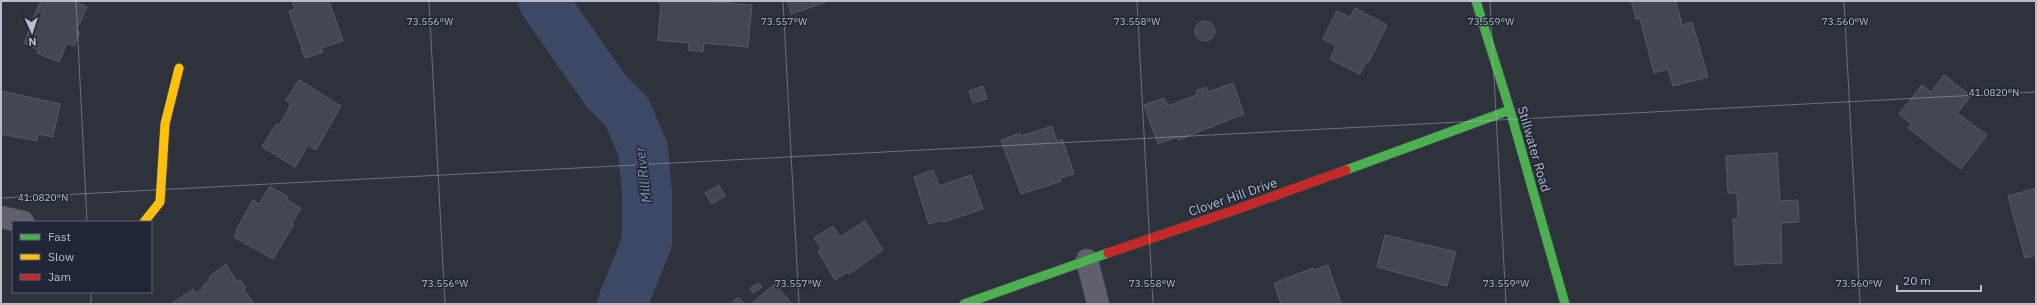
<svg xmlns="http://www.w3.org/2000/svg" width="2037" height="305" font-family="'IBM Plex Sans',sans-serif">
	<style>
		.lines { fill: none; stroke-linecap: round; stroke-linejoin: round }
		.river { stroke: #3d4865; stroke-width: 50 }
		.building { fill: #43474f; stroke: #565a63 }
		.street-casing { stroke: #4c4e56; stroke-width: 23 }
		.fast-casing { stroke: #4c4e56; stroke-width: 10 }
		.slow-casing { stroke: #4c4e56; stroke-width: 10 }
		.jam-casing { stroke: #4c4e56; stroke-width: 10 }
		.street { stroke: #5e6169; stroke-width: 22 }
		.fast { stroke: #4caf50; stroke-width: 9 }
		.slow { stroke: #ffc107; stroke-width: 9 }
		.jam { stroke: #c62828; stroke-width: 9 }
		.ticks { fill: none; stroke: #b9bdcb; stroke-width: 1; stroke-opacity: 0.45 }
		.labels { text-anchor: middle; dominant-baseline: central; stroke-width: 3; stroke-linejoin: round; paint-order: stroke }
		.street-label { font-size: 13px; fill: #b9bdcb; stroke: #212636 }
		.water-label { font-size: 14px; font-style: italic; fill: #828eb1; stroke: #212636 }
		.ticks-label { font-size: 10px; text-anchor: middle; fill: #b9bdcb; stroke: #212636; stroke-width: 3; stroke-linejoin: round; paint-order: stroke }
	</style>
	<rect width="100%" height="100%" fill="#2e323b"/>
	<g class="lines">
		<path class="river" d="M543 1 606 91 627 112 643 149 647 195V242L622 304"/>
	</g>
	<path class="building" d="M41 1H73L87 7 76 31 80 32 74 46 67 43 59 62 37 53 38 50 24 43 30 28 29 27Z
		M292 1H329L343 41 321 48 323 52 305 58 289 11 295 9Z
		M658 1H704L752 5 748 47 704 43 703 52 688 50 689 43 658 40 661 3H658Z
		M787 1H829L791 14Z
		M1631 1H1676L1682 25 1692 22 1708 77 1673 86 1668 69 1654 73 1640 19H1636Z
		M1355 8 1387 25 1369 62 1367 61 1360 74 1330 59 1336 46 1323 39 1337 11 1350 17Z
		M1195 31a10 10 0 1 1 20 0a10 10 0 1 1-20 0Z
		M1944 75 1971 96 1957 113 1987 135 1961 169 1908 128 1911 124 1899 114 1922 85 1931 92Z
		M299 80 341 106 316 150 308 145 295 167 262 147 276 124 279 125 287 112 291 103 286 100Z
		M1233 83 1244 114 1178 140 1177 137 1158 144 1144 105 1164 98 1168 106 1197 95 1196 91 1206 87 1208 92Z
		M983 86 987 99 973 103 969 91Z
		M1 91 60 104 53 137 38 134 37 141 1 134Z
		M1052 126 1057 141 1062 139 1074 174 1060 178 1061 181 1021 194 1001 140 1020 133 1021 136Z
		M1777 153 1780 201 1798 200 1799 222 1781 223 1782 263 1735 265 1733 219H1738L1737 193H1728L1726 156Z
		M933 170 939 186 971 175 983 209 943 222 942 220 929 224 914 177Z
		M719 185 725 196 712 204 705 193Z
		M270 186 288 197 287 200 301 208 292 223 294 224 273 259 234 237 238 230H236L253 200 259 204Z
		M2036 188V255L2025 258 2008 196Z
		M865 221 883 250 849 274 847 272 835 280 818 251 822 249 814 238 833 226 840 237Z
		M1385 235 1456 252 1447 286 1377 267Z
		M226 264 237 282 240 280 246 288 244 290 254 304H171L193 289 196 294 203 288 202 286 210 280 209 277Z
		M1328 265 1341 304H1281L1274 283 1313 268 1314 270Z
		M758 283 762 287 753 293 750 288Z
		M775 284 792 304H751Z
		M738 297 745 304H731Z"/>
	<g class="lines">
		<g class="street-casing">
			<path id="street" d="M1 217 23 222
				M1087 260 1098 304"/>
		</g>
		<g class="fast-casing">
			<path id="fast" d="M1476 1 1510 110 1565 304
				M1346 170 1510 110
				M964 304 1108 253"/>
		</g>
		<g class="slow-casing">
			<path id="slow" d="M144 222 160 202 165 124 179 68"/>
		</g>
		<g class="jam-casing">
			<path id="jam" d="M1108 253 1235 210 1346 170"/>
		</g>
		<use href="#street" class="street"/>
		<use href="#fast" class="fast"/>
		<use href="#slow" class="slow"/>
		<use href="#jam" class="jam"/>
	</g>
	<path class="ticks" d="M76 1 87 222M429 1 445 304M783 1 799 304M1137 1 1153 304M1490 1 1506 304M1844 1 1860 304M1 198 2036 92M91 292V304"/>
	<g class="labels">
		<g class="street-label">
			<text transform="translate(1534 149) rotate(74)">Stillwater Road</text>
			<text transform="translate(1233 197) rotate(-19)">Clover Hill Drive</text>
		</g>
		<g class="water-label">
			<text transform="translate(643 175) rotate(-97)">Mill River</text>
		</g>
	</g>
	<g class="ticks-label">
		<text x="430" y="25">73.556°W</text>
		<text x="784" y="25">73.557°W</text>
		<text x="1137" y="25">73.558°W</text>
		<text x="1491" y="25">73.559°W</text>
		<text x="1845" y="25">73.560°W</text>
		<text x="1994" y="96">41.0820°N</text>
		<text x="43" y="201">41.0820°N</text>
		<text x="445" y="287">73.556°W</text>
		<text x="798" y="287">73.557°W</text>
		<text x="1152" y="287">73.558°W</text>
		<text x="1506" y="287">73.559°W</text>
		<text x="1859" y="287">73.560°W</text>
	</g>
	<rect width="2037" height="305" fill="none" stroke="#b9bdcb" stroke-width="4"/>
	<rect x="12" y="221" width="140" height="72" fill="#212636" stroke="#5e6272"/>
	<rect x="20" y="234" width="20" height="6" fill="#4caf50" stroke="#5e6272"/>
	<text x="48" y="241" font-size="12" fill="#b9bdcb">Fast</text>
	<rect x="20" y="254" width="20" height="6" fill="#ffc107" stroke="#5e6272"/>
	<text x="48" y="261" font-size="12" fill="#b9bdcb">Slow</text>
	<rect x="20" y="274" width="20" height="6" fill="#c62828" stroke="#5e6272"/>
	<text x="48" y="281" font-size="12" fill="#b9bdcb">Jam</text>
	<g transform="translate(32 32) rotate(177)" stroke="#212636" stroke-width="3" paint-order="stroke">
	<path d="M0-3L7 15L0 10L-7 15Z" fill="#b9bdcb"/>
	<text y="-6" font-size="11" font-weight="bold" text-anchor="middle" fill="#b9bdcb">N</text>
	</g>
	<path d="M1897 285v6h84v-6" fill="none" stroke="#b9bdcb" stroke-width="2"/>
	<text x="1903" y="285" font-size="12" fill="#b9bdcb" stroke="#212636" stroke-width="3" paint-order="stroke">20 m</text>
</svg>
